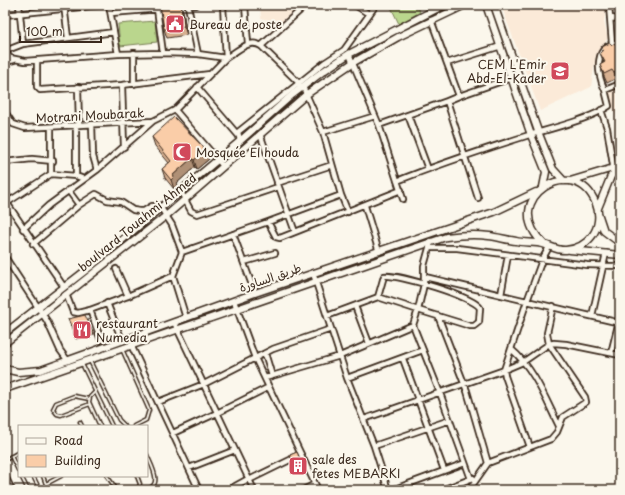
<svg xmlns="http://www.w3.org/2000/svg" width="625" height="495" font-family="'Playpen Sans','Playpen Sans Arabic',sans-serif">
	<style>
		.built { fill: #fbead8 }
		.green { fill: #bad68d; stroke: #7a8056 }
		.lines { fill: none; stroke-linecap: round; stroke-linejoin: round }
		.lane-casing { stroke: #3b2a1e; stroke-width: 5 }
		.street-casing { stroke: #3b2a1e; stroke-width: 8 }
		.secondary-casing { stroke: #3b2a1e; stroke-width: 9 }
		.lane { stroke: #fbf7ec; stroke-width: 2 }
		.street { stroke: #fbf7ec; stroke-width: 4.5 }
		.secondary { stroke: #fbf7ec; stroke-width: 6 }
		.wall { fill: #d7b090; stroke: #3b2a1e }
		.shaded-wall { fill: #af9076; stroke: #3b2a1e }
		.building { fill: #facda8; stroke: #3b2a1e }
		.labels { text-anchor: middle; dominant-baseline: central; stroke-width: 4; stroke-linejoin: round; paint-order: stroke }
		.poi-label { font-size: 12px; fill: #3b2a1e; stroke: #fbf7ec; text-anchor: start }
		.street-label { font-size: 12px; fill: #3b2a1e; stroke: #fbf7ec }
	</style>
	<rect width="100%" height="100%" fill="#fbf7ec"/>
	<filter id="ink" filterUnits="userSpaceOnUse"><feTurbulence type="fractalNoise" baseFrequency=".025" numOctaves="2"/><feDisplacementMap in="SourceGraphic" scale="8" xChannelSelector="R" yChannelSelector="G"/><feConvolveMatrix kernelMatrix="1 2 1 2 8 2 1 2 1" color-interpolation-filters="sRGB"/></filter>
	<g filter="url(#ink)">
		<path class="built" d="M260 5H301L274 28 268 20 261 18Z
			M501 5H607L604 22 608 38 596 55 591 87 540 111Z
			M620 87V130L608 91Z"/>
		<path class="green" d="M390 5H417L420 12 399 24Z
			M155 21 157 42 120 46 118 24Z"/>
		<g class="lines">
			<g class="lane-casing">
				<path id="lane" d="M122 349 149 410 146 420 134 426
					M90 361 119 420 125 426
					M82 364 112 426
					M95 392 90 397 89 402 100 426
					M89 399 74 396 56 403 53 409 57 414 61 415 90 404
					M80 422 82 426
					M11 456 19 472
					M5 460 19 452
					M21 476 28 490
					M33 476 40 490
					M43 476 48 490
					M107 476 117 490
					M137 476 140 484 138 490
					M46 484 61 476
					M145 490C164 486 152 467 147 455"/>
			</g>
			<g class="street-casing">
				<path id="street" d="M19 5 23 44
					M64 5 68 38
					M109 5 118 54 163 53
					M196 5 188 6 198 54 226 58C236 52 250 38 261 46L303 87 323 132 341 195 348 212
					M245 5 248 44
					M355 5 369 14
					M609 5 612 43
					M157 9 163 53 198 54
					M111 13 160 9
					M5 15 99 5
					M610 18 620 19
					M431 20 459 96 519 75
					M620 43C594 42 596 73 605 90L620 84
					M261 46 306 5
					M5 51 10 58 25 61 118 54
					M5 51 23 44 114 32
					M349 54 379 125 403 199
					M37 60V87L40 90 122 85
					M5 62 14 60
					M447 63 501 46
					M134 84V53
					M78 87 79 125
					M197 87 238 135
					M459 96 447 101 478 198
					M175 110 223 166
					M601 110 607 128 614 171
					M5 112 13 124 25 128 153 121 175 110 226 58 223 5
					M408 115 428 169
					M92 124 93 156 97 170
					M76 125V176
					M379 125 447 101
					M323 132 375 116
					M260 134 295 232
					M240 141 238 132 243 128 324 63 344 50 376 5
					M124 147 122 85 210 74
					M5 162 32 159 53 161
					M51 174 76 176 84 179
					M397 181C439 164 482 150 526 136 549 129 589 120 609 106L605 90
					M277 183 332 165
					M68 190 79 205
					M5 192 10 201
					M181 192 191 211 197 214 278 187
					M7 203 64 287
					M5 204 51 174V127
					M365 206 379 252
					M268 222 341 195
					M23 229 49 205 97 170 153 121
					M233 234 255 293
					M33 244 79 205 96 194 107 200 121 202 133 210 139 211H144L152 206 161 208 172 225 182 252 173 276 186 318
					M430 248H457L587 265 620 266
					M182 252 268 222 276 237 280 238 401 190
					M5 257 47 321 60 350 68 361
					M244 262 275 253
					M116 269 128 296
					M313 273 347 378 374 446 388 490
					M425 277 620 323
					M66 294 73 312 78 313 90 310 101 340
					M501 295 508 255
					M378 297 384 276C397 274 475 297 480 308L479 322 474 326H470L418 310 424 284V266L431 241
					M234 301 255 358 318 490
					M107 303 122 340
					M355 306 369 343
					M90 310 128 296 173 276
					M327 316 378 297 418 310 413 325 440 393 471 479
					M438 316 467 391 488 463 469 490
					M592 316 606 253
					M174 322 254 490
					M131 345 199 490
					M511 349C534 368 546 400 559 426
					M265 353 272 376
					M611 353 620 317
					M403 359 444 470
					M265 378 340 356 413 325
					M347 378 423 350
					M158 402 204 384 273 349 331 329
					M364 419 504 370 523 362 549 344 554 343 566 344 620 355
					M173 433 217 413 269 387
					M374 446 450 420
					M530 447 505 376 504 370 527 301 542 260 549 247
					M488 463 551 439 557 432 563 417 586 402 585 397 549 344 547 333 553 306
					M189 468 235 450
					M5 476 12 490
					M249 480 296 457
					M228 490 248 479
					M303 490 315 484
					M392 490 465 463
					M442 490 473 478"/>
			</g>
			<g class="secondary-casing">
				<path id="secondary" d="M486 5 531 135 546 172 543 187
					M494 5 539 134 553 169 564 181
					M570 181 620 166
					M598 208 611 176 620 168
					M599 216 604 231 620 243
					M570 250 620 255
					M5 333 90 267 240 141 292 95 322 72 349 54 444 5
					M5 343 167 215 307 94 354 62 398 37 465 5
					M5 369 18 372 41 370 255 293 494 212 536 192
					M5 389 446 237C461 235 474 234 489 236 498 237 507 240 516 241 524 243 535 242 543 244 551 246 557 251 566 250 577 249 586 244 592 236 599 227 600 214 596 204 576 151 496 199 544 244"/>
			</g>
			<use href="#lane" class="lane"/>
			<use href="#street" class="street"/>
			<use href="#secondary" class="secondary"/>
		</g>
		<path class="wall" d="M160 5H181L183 11 187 35 167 38 164 29Z
			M620 41V80L617 82 615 79 607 83 603 74 600 65 604 63 600 53 603 51 602 47 612 45Z
			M152 137 206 150 209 159 197 169 195 167 177 183 178 186 174 189 165 178 162 169 169 163 155 146Z
			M68 319 91 328 94 335 76 339Z
			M297 452 305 471 298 474 290 455Z"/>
		<path class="shaded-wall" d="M181 5 183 11 187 35 184 26Z
			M620 69V80L617 82 614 73Z
			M206 150 209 159 197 169 194 160Z
			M192 158 195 167 177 183 178 186 174 189 171 180 173 175Z"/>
		<path class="building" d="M160 5H181L184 26 164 29Z
			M620 41V69L614 73 612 70 604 74 600 65 605 62 600 53 603 51 602 47 610 43 612 45Z
			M174 117 206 150 194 160 192 158 173 175 174 177 171 180 162 169 171 161 152 137Z
			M85 315 91 328 74 332 68 319Z
			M297 452 302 464 295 467 290 455Z"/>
	</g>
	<defs>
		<g id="civic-square" transform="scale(1)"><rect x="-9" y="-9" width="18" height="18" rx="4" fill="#d1495b" stroke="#fbf7ec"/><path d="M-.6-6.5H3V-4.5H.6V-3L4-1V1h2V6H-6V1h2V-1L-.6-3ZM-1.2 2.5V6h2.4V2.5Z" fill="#fff"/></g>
		<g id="school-square" transform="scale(1)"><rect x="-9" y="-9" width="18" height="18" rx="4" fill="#d1495b" stroke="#fbf7ec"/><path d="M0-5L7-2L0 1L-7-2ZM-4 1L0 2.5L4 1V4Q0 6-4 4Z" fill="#fff"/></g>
		<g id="mosque-square" transform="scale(1)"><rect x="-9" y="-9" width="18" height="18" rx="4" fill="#d1495b" stroke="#fbf7ec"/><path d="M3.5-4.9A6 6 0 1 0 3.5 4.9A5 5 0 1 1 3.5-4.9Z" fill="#fff"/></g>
		<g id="restaurant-square" transform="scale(1)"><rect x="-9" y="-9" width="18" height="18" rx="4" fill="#d1495b" stroke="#fbf7ec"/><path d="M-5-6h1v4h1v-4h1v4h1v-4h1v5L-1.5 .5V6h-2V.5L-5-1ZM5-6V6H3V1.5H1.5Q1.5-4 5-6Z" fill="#fff"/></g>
		<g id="building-square" transform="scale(1)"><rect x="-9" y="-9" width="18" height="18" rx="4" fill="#d1495b" stroke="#fbf7ec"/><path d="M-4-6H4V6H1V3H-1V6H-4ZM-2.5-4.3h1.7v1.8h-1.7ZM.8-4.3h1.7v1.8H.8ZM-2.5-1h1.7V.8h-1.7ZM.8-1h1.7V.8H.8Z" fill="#fff"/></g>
	</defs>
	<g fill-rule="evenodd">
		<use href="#civic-square" x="175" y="24"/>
		<use href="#school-square" x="560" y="71"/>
		<use href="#mosque-square" x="182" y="152"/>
		<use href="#restaurant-square" x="82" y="330"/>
		<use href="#building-square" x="298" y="466"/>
	</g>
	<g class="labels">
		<g class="poi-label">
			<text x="189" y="24">Bureau de poste</text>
			<text x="546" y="64" text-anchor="end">CEM L'Emir<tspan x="546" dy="14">Abd-El-Kader</tspan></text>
			<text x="196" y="152">Mosquée El houda</text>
			<text x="96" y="323">restaurant<tspan x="96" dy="14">Numedia</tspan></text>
			<text x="312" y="459">sale des<tspan x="312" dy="14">fetes MEBARKI</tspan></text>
		</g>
		<g class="street-label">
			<text transform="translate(90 115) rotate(-3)">Motrani Moubarak</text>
			<text transform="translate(137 222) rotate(-39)">boulvard Touahmi Ahmed</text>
			<text transform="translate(270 277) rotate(-19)">طريق الساورة</text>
		</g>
	</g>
	<rect width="625" height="495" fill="none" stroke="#fbf7ec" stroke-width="20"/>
	<rect x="10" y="10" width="605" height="475" fill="none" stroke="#3b2a1e" stroke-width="1.5" filter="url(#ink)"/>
	<rect x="18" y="425" width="130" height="52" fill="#fbf7ec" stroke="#aea59a"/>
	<rect x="26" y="438" width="20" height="6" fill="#fbf7ec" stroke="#aea59a"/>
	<text x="54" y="445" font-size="12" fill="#3b2a1e">Road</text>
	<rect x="26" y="455" width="20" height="12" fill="#facda8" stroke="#aea59a"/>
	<text x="54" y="465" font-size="12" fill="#3b2a1e">Building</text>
	<path d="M20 36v6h81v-6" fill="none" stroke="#3b2a1e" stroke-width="2"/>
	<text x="26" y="36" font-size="12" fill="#3b2a1e" stroke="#fbf7ec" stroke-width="3" paint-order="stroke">100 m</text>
</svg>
